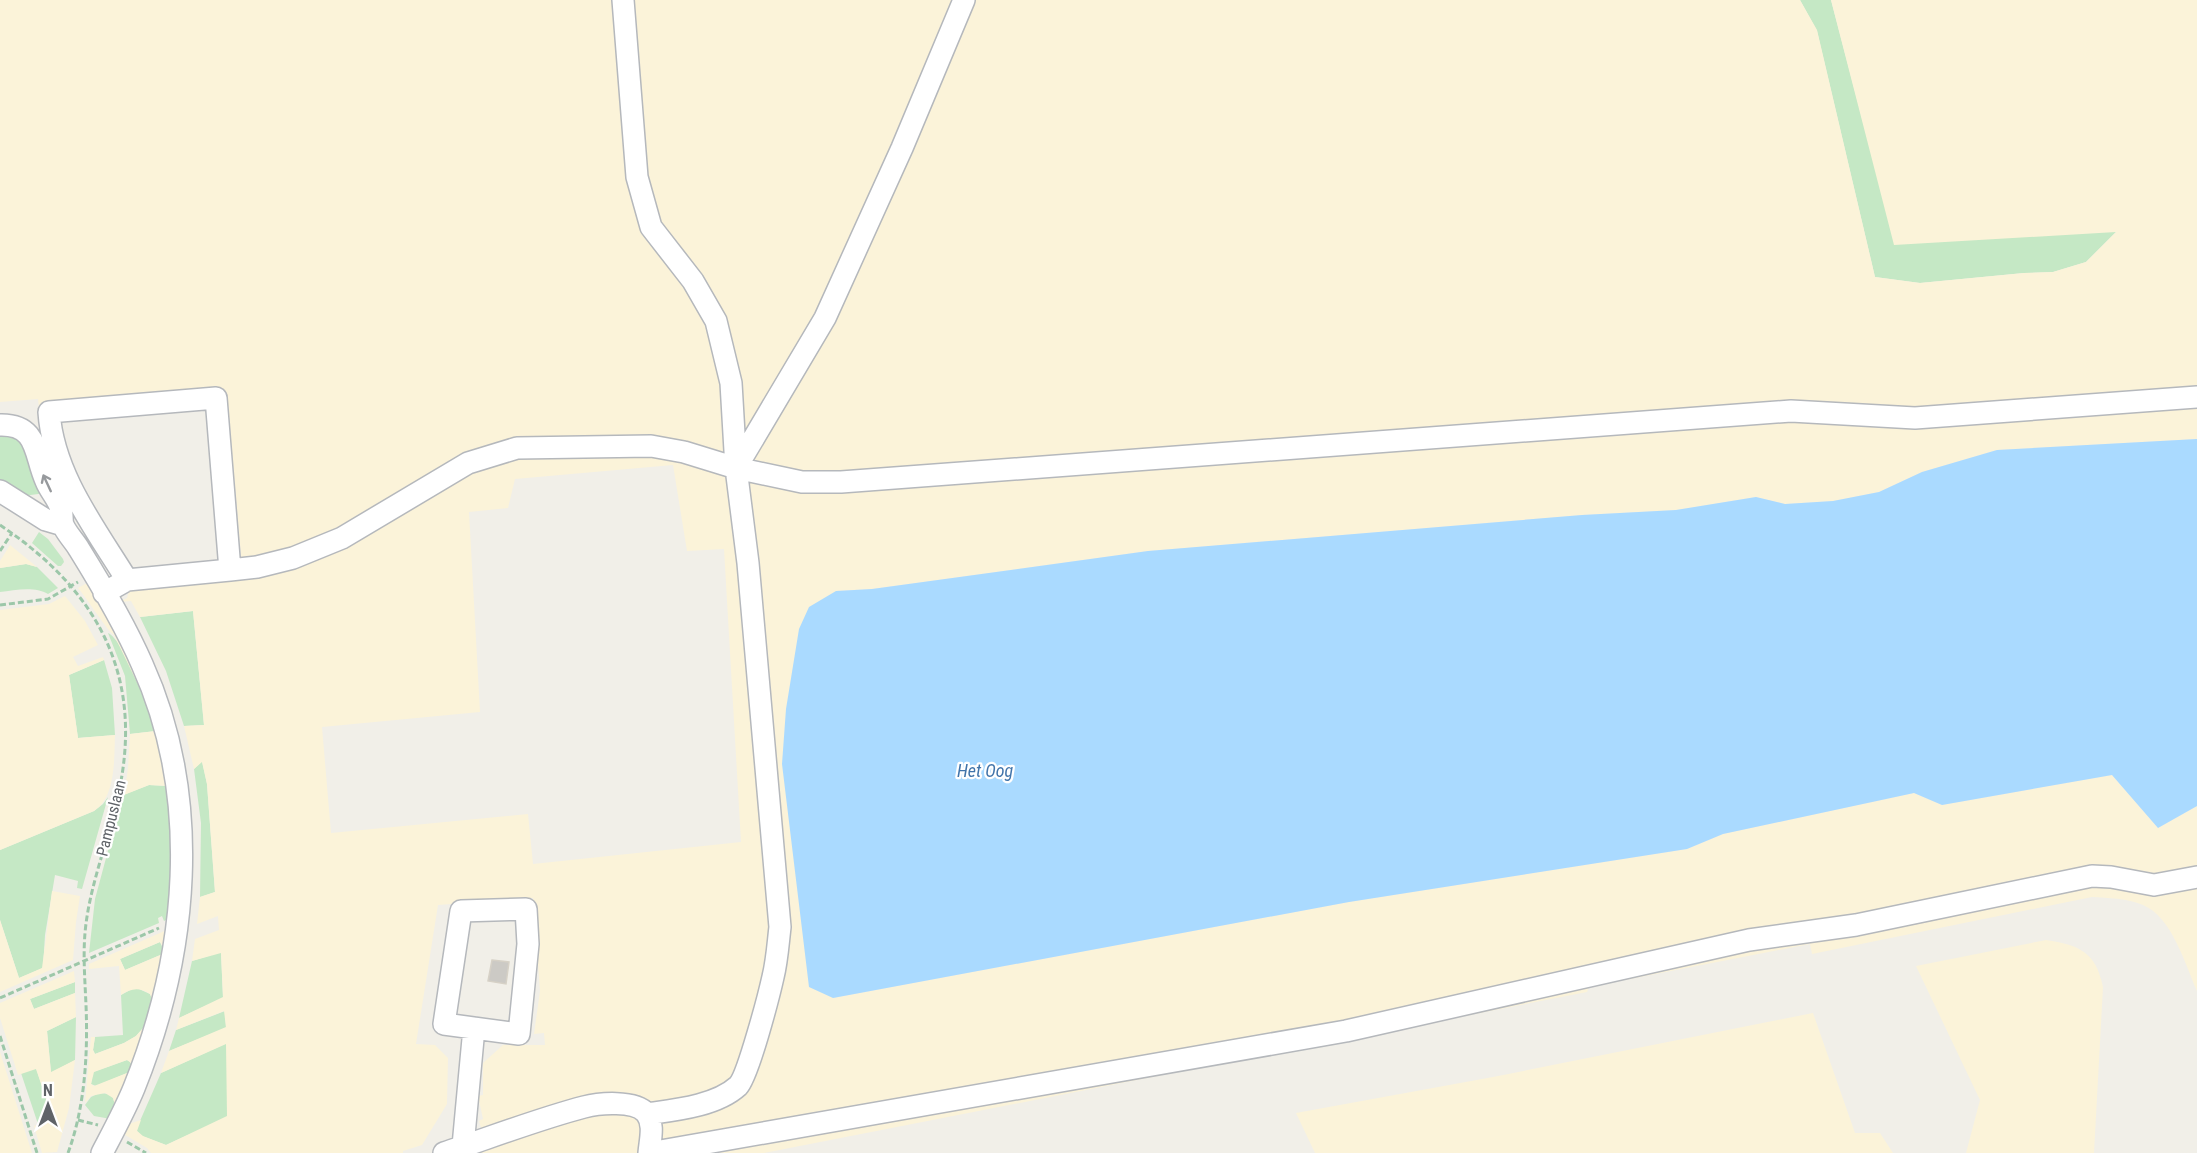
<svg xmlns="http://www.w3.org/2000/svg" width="2197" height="1153" font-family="'Roboto Condensed',sans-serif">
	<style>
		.green { fill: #c5e8c5 }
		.sand { fill: #fbf3d9; fill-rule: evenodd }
		.water { fill: #aadaff }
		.building { fill: #cccac5; stroke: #d6d1c6; stroke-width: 1.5 }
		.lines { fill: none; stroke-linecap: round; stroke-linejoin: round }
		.minor-casing { stroke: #b5b8bc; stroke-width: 24 }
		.path { stroke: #9cc7a9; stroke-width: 3; stroke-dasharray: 6 3; stroke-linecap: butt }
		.minor { stroke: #fff; stroke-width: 21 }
		.oneway { stroke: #979a9d }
		.labels { text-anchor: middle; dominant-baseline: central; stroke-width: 4.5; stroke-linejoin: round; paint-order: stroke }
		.street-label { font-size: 16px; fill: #5f6368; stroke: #fff }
		.water-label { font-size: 18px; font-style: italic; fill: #4174aa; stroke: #fff }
	</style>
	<rect width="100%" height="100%" fill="#f1efe8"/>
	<path class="green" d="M1800 0H1831L1895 244 2117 231 2086 262 2053 272 2024 273 1920 283 1875 277 1817 31Z
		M0 433 20 437 46 493 23 496 0 480Z
		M39 532 48 539 63 559 64 562 61 566H58L32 543Z
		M26 564 37 567 58 588 48 594C35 586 15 590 0 592V568Z
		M193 611 204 725 184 726 166 671 140 617Z
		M108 633C124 640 151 712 156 731L130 734 125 676Z
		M104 660 112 688 115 735 78 738 69 675Z
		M202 761 207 784 215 892 200 897 201 823 194 769Z
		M149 785 168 786 173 825 170 918 164 921 162 916 158 918 159 923 89 953 95 899 123 795Z
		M108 797 82 889 77 888 78 881 55 875 45 935 43 968 19 978 0 920V850L94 811 103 804Z
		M160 942 165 953 125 970 120 959Z
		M221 952 223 998 179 1018 192 961Z
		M75 982V993L34 1009 30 999Z
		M132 989H139L150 994 152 999 144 1027 136 1036 124 1043 95 1054 93 1050 95 1037 123 1035 121 995Z
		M225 1011 226 1028 169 1051 176 1030Z
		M76 1017 75 1060 51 1073 47 1031Z
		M227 1043 228 1117 166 1145 142 1136 136 1130 161 1073Z
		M127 1060 130 1062 133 1067 132 1071 96 1086 91 1084 93 1072Z
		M36 1068 53 1119 38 1124 21 1073Z
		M99 1093 110 1094 113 1098 116 1108 111 1119 94 1116 85 1105 91 1097Z"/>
	<path class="sand" d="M0 0H1800L1817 30 1875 277 1920 283 2024 273 2053 272 2086 262 2116 232 1894 245 1831 0H2197V439L1997 450 1922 472 1879 492 1833 501 1785 504 1756 497 1676 510 1582 515 1148 551 872 589 836 591 833 998 1349 902 1687 849 1723 834 1914 793 1942 805 2112 775 2158 828 2197 806V991C2185 964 2172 917 2143 905 2127 898 2108 898 2092 897L1812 954 1810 944 1589 987 1587 992 764 1153H473L482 1131 479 1121 483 1119 478 1096 483 1095V1063L503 1045H545L544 1033 534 1034 540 991 533 898 438 905 416 1044 435 1045 448 1058 447 1104 422 1145 403 1151V1153H151L147 1148 122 1133 126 1125 141 1120 137 1131 143 1136 166 1145 227 1116 226 1044 161 1073 169 1051 226 1027 224 1011 176 1030 179 1018 223 997 221 953 192 961 195 939 219 930 218 916 197 924 200 897 215 892 207 784 202 762 194 769 184 726 204 725 193 611 140 617 131 601 119 602 127 598 129 591 141 588 243 579 227 393 39 407 38 399 0 402ZM673 465 687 551 724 549 741 842 533 864 528 814 331 833 322 727 480 712 469 512 508 508 515 479Z
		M10 545 37 567 26 564 0 568V561Z
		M89 582 120 638 149 707 114 635C108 632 86 597 78 588Z
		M65 596 85 621 98 645 73 657 78 666 103 657 104 660 69 675 78 738 115 735C114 759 116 797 94 811L0 850V610L49 604Z
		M156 731 168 786 149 785 124 795 128 768 130 734Z
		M52 891 80 896 76 922 73 960 0 992V920L19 978 42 968Z
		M169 929 165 950 160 942 120 959 125 970 165 953 133 1067 130 1062 127 1060 94 1072 91 1084 94 1086 132 1071 116 1108 113 1098 105 1093 91 1096 85 1103 91 1037H95L93 1050 95 1054 124 1043 136 1036 144 1027 152 999 150 994C140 987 131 988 121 995L119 966 89 969V964Z
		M2046 940C2079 945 2096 952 2103 987L2094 1153H1966L1980 1100 1916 966Z
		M74 971 75 982 30 999 34 1009 75 993 76 1017 47 1031 51 1072 75 1060 69 1108 57 1152 42 1153 34 1126 53 1119 36 1069 18 1075 0 1018V1003Z
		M1813 1013 1855 1133H1880L1893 1153H1315L1296 1113 1493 1077Z
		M0 1052 32 1153H0Z"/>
	<path class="water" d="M2197 439V806L2158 828 2112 775 1942 805 1914 793 1723 834 1687 849 1349 902 833 998 809 987 782 764 786 709 799 629 809 607 836 591 872 589 1148 551 1582 515 1676 510 1756 497 1785 504 1833 501 1879 492 1922 472 1997 450Z"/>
	<path class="building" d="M492 960 509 962 506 984 488 981Z"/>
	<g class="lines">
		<g class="minor-casing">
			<path id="minor" d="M623 0 637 177 651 227 693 281 716 321 731 383 736 468 748 563 780 927C778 944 777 961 773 977 769 995 748 1076 738 1086 716 1106 675 1110 647 1114
				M0 425C39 424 34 455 46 481 50 491 58 499 61 509 63 515 61 522 64 527 68 535 75 542 79 549 102 586 125 625 142 664 203 799 188 954 134 1088 125 1110 113 1132 102 1153
				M736 468 825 318 902 148 964 0
				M0 491 46 520 63 525
				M230 570 257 567 293 558 342 538 468 463 517 448 651 446 684 452 736 468 802 482H841L1791 411 1915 418 2197 397
				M104 593 127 580 230 570 216 398 49 412C53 474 95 528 127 580
				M526 909 528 944 519 1034 444 1024 461 911Z
				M463 1146 474 1028
				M444 1153C489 1138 538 1119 584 1107 599 1103 635 1100 646 1113 655 1124 650 1140 649 1153
				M649 1153 1346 1031 1749 940 1856 925 2092 876 2111 877 2154 885 2197 877"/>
		</g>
		<path class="path" d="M0 525C100 592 146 679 117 800 107 845 89 887 85 933 83 957 85 981 86 1005 88 1054 85 1107 68 1153
			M0 551 12 533
			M0 605 48 599 78 582
			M0 998 159 928
			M0 1036 37 1153
			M78 1120 98 1125
			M127 1142 146 1153"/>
		<use href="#minor" class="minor"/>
	</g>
	<defs><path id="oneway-shaft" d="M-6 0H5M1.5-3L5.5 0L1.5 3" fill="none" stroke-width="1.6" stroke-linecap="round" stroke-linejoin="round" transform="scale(1.5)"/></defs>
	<use class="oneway" href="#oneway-shaft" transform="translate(47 483) rotate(-115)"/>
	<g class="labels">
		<g class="street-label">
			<text transform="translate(111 818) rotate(-76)">Pampuslaan</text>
		</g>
		<g class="water-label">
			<text x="985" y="770">Het Oog</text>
		</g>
	</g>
	<g transform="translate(48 1105)" stroke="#ffffff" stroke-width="4.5" paint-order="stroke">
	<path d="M0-4.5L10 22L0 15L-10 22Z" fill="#5f6368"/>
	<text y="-9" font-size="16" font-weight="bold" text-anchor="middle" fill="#5f6368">N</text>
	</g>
</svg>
